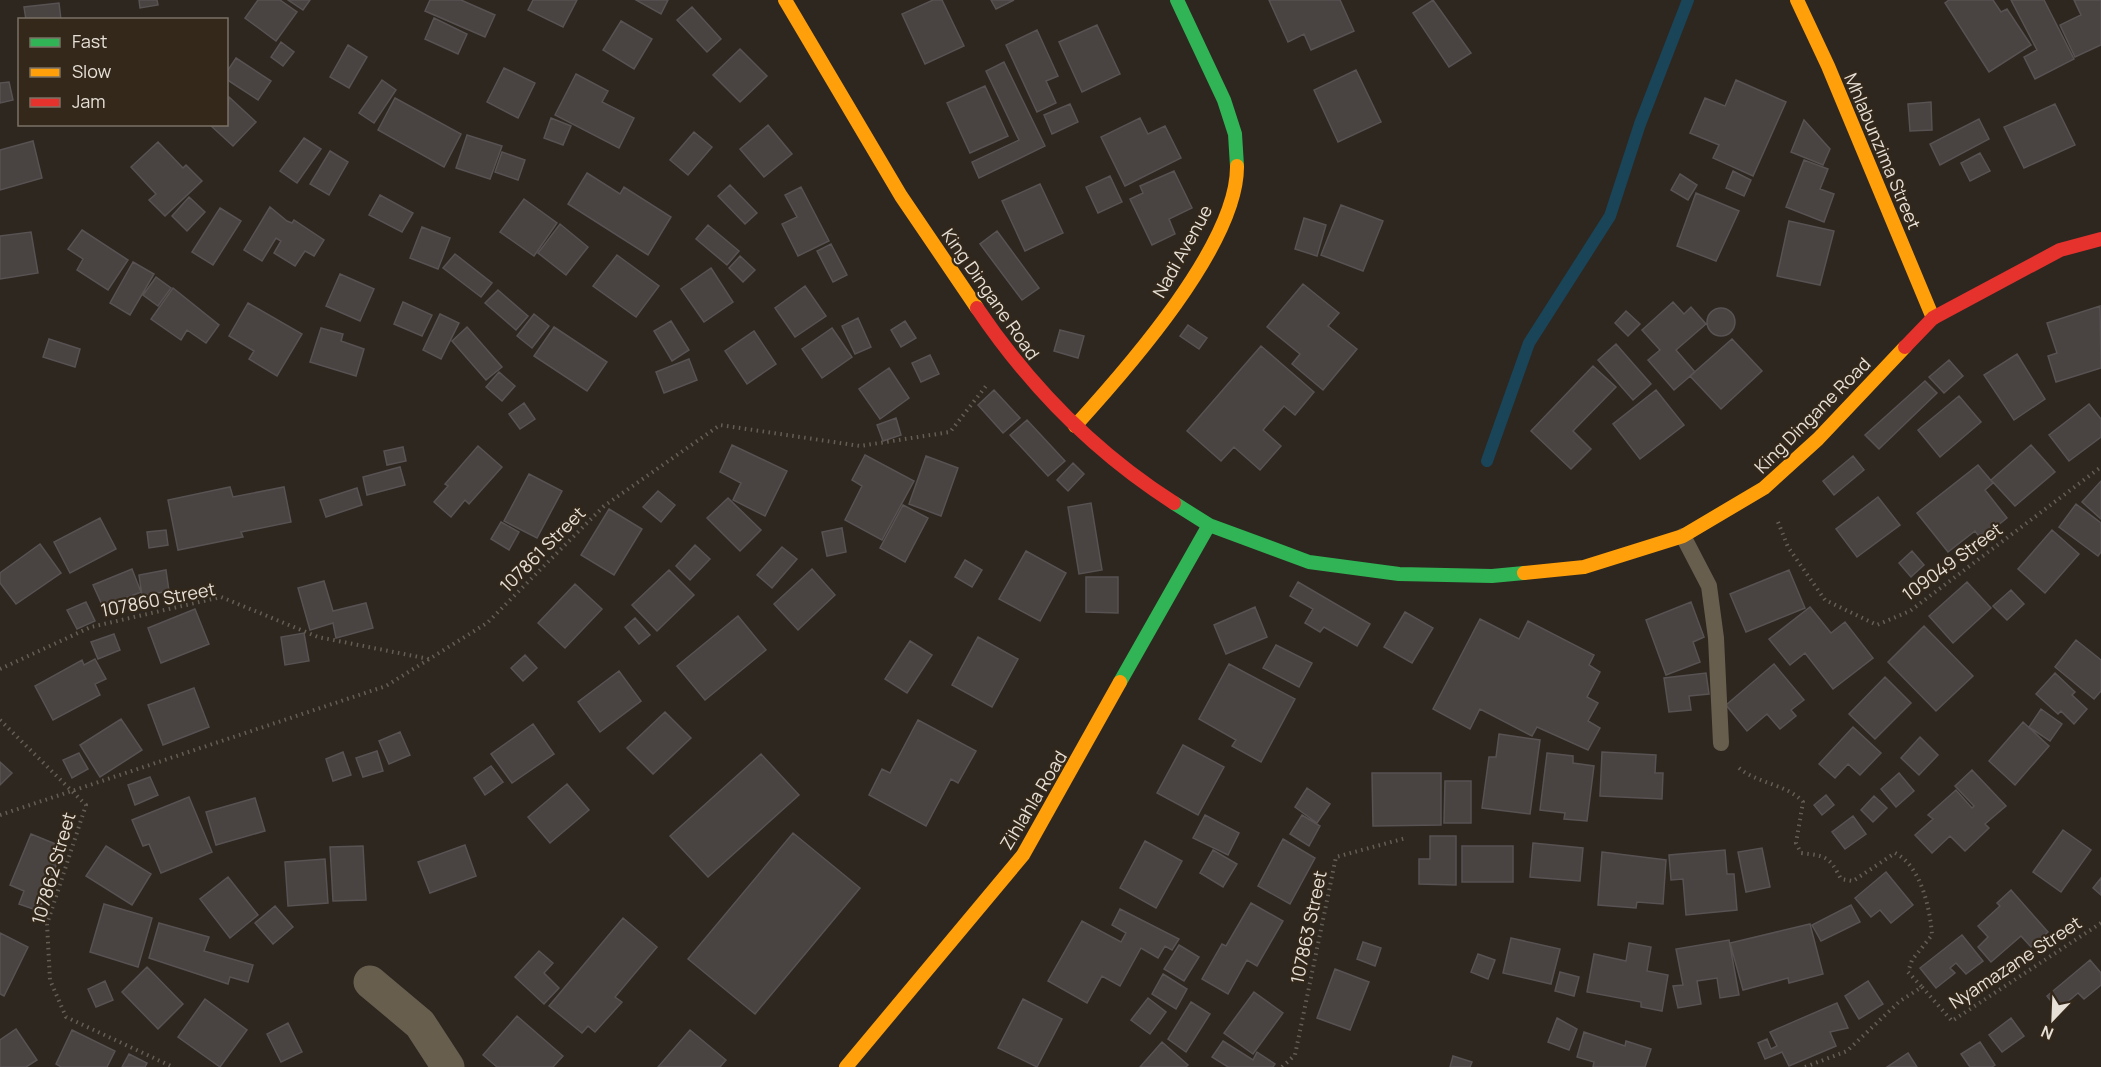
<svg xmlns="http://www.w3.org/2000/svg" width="2101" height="1067" font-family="Manrope,sans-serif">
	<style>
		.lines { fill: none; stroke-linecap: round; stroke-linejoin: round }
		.stream { stroke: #1a4559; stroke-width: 12 }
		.building { fill: #494342; stroke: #585253; stroke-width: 1.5 }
		.path { stroke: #645e53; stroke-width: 4; stroke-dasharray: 1.5 4.5; stroke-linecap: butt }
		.lane { stroke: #675e4e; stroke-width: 16 }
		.street { stroke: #675e4e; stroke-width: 33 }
		.fast { stroke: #30b455; stroke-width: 14 }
		.slow { stroke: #ff9f0a; stroke-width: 14 }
		.jam { stroke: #e5322d; stroke-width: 14 }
		.labels { text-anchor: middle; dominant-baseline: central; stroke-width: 4.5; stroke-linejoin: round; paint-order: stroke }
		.street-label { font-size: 18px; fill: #e7e0d7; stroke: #33281a }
	</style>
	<rect width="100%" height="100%" fill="#2d2720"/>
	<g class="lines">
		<path class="stream" d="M1487 461 1529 343 1610 216 1640 124 1688 0"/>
	</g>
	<path class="building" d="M139 0H157L158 5 140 8Z
		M258 0H280L297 12 276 41 245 18Z
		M288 0H310L303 10Z
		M430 0H461L495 15 485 37 425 11Z
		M533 0H577L563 27 528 10Z
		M636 0H668L661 14Z
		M933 0H942L964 46 925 64 902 14Z
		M991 0H1014L996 9Z
		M1269 0H1340L1354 31 1311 50 1304 34 1288 42Z
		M1433 0 1471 53 1449 67 1413 13Z
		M1949 0H1993L2001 12 2007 9 2031 45 1989 72 1945 3Z
		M2011 0H2044L2074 59 2035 79 2024 57 2037 50Z
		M2074 0H2101V45L2075 57 2060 25 2081 15Z
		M59 3 61 20H26L24 7Z
		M692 7 721 39 707 52 677 20Z
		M434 18 467 34 458 54 425 39Z
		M621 21 652 39 634 69 603 50Z
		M1097 25 1120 74 1082 92 1059 42Z
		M1037 30 1058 76 1046 81 1056 103 1037 112 1006 45Z
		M281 42 294 52 283 66 271 57Z
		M348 45 367 57 349 88 330 77Z
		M740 49 767 76 740 102 713 75Z
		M236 58 271 81 258 100 226 79V73Z
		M1004 62 1045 146 979 178 972 162 1019 140 986 71Z
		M504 68 535 83 518 118 487 102Z
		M1356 70 1381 122 1338 142 1314 90Z
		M576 74 608 91 602 102 634 118 619 148 555 115Z
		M382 80 396 90 374 123 359 113Z
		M1736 80 1786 102 1753 176 1713 158 1719 145 1690 133 1705 98 1725 106Z
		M9 82 13 100 0 103V83Z
		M985 86 1008 136 970 153 947 103Z
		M229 97 256 122 233 146 209 124H226Z
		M395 98 461 134 444 167 378 130Z
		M1931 102 1932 130 1910 131 1908 104Z
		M1070 104 1078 122 1052 134 1044 115Z
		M2055 104 2075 145 2024 168 2004 127Z
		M551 118 571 126 563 145 544 138Z
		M1140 118 1148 134 1165 126 1181 158 1125 186 1101 137Z
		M1979 119 1989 139 1940 165 1930 144Z
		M1804 120 1830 149 1823 165 1791 152Z
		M768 125 792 154 764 177 740 149Z
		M694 132 712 147 688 175 670 160Z
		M467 135 502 146 490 179 456 168Z
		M304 138 321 149 297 183 280 171Z
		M33 141 42 178 0 190V150Z
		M158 142 183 168 186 165 202 181 165 216 149 200 156 194 131 167Z
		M330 151 348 162 329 195 310 184Z
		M502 152 525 160 518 180 495 172Z
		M1980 153 1990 171 1970 181 1961 163Z
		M1804 160 1828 169 1820 189 1834 194 1824 222 1786 207Z
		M1174 171 1192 208 1169 219 1175 234 1152 245 1130 199 1143 193 1140 186Z
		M1733 171 1751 180 1744 196 1726 188Z
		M587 173 620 194 624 187 671 217 648 255 568 204Z
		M1680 174 1697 185 1688 200 1671 190Z
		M1110 176 1122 202 1098 213 1086 187Z
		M1040 184 1063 233 1025 251 1002 201Z
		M730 185 757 213 745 224 718 196Z
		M801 187 829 241 798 256 782 224 797 217 785 195Z
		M1696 193 1739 211 1716 261 1677 246Z
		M380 195 413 213 402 232 369 215Z
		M189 197 205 212 187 231 172 216Z
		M524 199 557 223 534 256 500 232Z
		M1341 205 1383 221 1363 271 1321 255Z
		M270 207 287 221 292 223 294 220 324 240 314 256 305 251 295 266 274 253 281 241 276 238 262 261 244 250Z
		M220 208 241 221 213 265 192 252Z
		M1304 218 1326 225 1317 256 1295 249Z
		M1789 221 1834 231 1820 285 1777 276Z
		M560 224 588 247 566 275 538 253Z
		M708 225 739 251 727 265 696 239Z
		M422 227 450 238 438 269 410 258Z
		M82 230 128 260 108 290 77 270 83 259 68 249Z
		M997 231 1039 288 1022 300 980 244Z
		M31 232 38 273 0 279V236Z
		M831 244 847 275 833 282 817 251Z
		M455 254 492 283 481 297 443 268Z
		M617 255 659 286 636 317 593 286Z
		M740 256 755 270 743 282 729 268Z
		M133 262 154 274 130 315 110 303Z
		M711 268 733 302 704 322 681 289Z
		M340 274 374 289 360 321 326 306Z
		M156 277 171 288 158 306 143 295Z
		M1303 284 1339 313 1328 326 1357 349 1323 390 1292 364 1300 354 1267 327Z
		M805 286 826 316 795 337 775 308Z
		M173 288 219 325 206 343 187 330 181 340 151 319Z
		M498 290 528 316 516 330 485 303Z
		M403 302 432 315 422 336 394 324Z
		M1673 302 1684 314 1691 307 1706 324 1676 350 1695 372 1674 390 1648 360 1660 350 1642 330Z
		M248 303 302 334 277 376 249 359 254 351 229 336Z
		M2100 306 2101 368 2056 382 2048 356 2057 353 2047 323Z
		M1707 322a14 14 0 1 1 28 0a14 14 0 1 1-28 0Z
		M1626 311 1640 324 1628 336 1615 323Z
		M440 314 459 323 441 359 423 350Z
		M534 314 549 326 532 348 517 336Z
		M858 318 871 347 855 354 842 326Z
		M671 321 689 350 672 361 654 331Z
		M905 321 916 338 901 347 891 330Z
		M1188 325 1207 338 1199 349 1180 336Z
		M467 327 502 367 486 380 452 341Z
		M554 327 607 362 587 391 534 356Z
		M321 328 343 334 341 341 364 349 356 376 310 362Z
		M832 328 852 357 822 378 802 349Z
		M1060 330 1084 336 1078 358 1054 351Z
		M754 331 776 364 747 384 725 351Z
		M49 339 80 349 75 367 43 357Z
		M1732 339 1762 371 1721 409 1690 376Z
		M1616 344 1651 384 1633 400 1598 360Z
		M1261 346 1314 392 1295 415 1284 406 1263 430 1281 446 1260 470 1234 447 1221 461 1187 431Z
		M2017 354 2045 399 2014 420 1984 375Z
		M930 355 939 374 921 382 912 363Z
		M689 359 697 380 664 393 656 372Z
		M1949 360 1963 376 1944 393 1929 377Z
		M1593 366 1616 387 1573 431 1591 449 1571 469 1531 431Z
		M889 368 909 398 880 419 859 389Z
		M499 372 515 386 502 401 486 387Z
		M1925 381 1937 393 1879 449 1865 435Z
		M994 390 1020 418 1003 433 978 405Z
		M1656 390 1684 425 1640 459 1613 424Z
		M1959 396 1981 422 1940 457 1918 430Z
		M524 403 535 419 520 429 509 414Z
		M2089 404 2101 419V437L2069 461 2049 435Z
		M896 418 901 435 883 441 877 425Z
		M1027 420 1065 461 1048 476 1010 435Z
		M732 445 787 471 765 516 733 500 741 483 720 472Z
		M2031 445 2055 472 2015 506 1991 480Z
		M478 446 502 467 469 504 465 500 451 517 434 502 448 486 445 484Z
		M403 447 406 461 387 465 384 451Z
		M865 455 914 481 882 540 845 520 862 486 852 480Z
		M926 456 958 468 941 516 909 504Z
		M1853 456 1864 470 1834 495 1823 481Z
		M1073 463 1084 474 1068 491 1057 480Z
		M1978 465 1993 483 1985 490 2007 518 1981 539 1975 531 1948 552 1917 513Z
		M400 467 405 485 367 495 363 477Z
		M529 474 562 491 537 538 504 521Z
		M2101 481V519L2082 502Z
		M230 487 233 497 284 487 291 522 241 532 243 537 178 550 168 500Z
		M357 488 362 505 326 517 320 500Z
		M658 491 675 505 661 522 643 507Z
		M1878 497 1900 525 1857 557 1836 529Z
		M728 498 761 530 740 551 707 518Z
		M1091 503 1102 570 1079 574 1068 507Z
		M2076 504 2101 523V552L2098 556 2059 527Z
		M903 505 928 518 905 562 880 548Z
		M609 509 642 529 614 575 581 555Z
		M100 518 116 549 70 573 54 542Z
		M501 522 519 532 509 550 491 539Z
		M842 528 846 552 827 556 822 532Z
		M166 530 168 545 149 548 147 532Z
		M2052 530 2079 554 2045 593 2018 569Z
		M40 544 61 573 16 604 0 583V573Z
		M695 545 710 559 690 580 676 566Z
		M782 547 797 559 772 588 757 575Z
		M1026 551 1066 573 1040 621 999 599Z
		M1912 551 1924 565 1911 577 1899 563Z
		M965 560 982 570 972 587 955 577Z
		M132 569 141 592 103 607 93 585Z
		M812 569 835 595 798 630 774 604Z
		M166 570 169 591 142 596 139 575Z
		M669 570 694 595 657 631 632 605Z
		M1789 570 1805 608 1746 632 1730 594Z
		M1086 577H1118V613L1086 612Z
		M324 581 333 611 366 603 373 628 336 638 333 623 310 630 298 588Z
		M1298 582 1370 624 1357 646 1324 627 1320 632 1305 623 1313 609 1290 596Z
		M1967 582 1991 608 1953 643 1929 616Z
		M575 584 602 609 565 648 538 623Z
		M2011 590 2024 604 2007 620 1993 606Z
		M86 602 95 621 77 629 67 610Z
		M1691 602 1704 637 1693 642 1700 662 1666 675 1646 620Z
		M1255 607 1267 637 1226 654 1214 625Z
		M1810 607 1831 633 1845 622 1873 658 1833 689 1805 653 1790 665 1769 639Z
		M195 609 209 644 161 663 148 628Z
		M1405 612 1433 628 1412 663 1384 647Z
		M738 616 766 650 705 700 677 666Z
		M635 618 650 635 639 644 625 627Z
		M1480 619 1519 639 1528 621 1594 655 1589 665 1600 672 1587 697 1598 703 1588 721 1600 728 1588 750 1537 727 1532 736 1480 709 1470 729 1433 709Z
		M1924 626 1973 676 1936 711 1888 662Z
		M304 633 309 661 285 665 281 637Z
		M114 634 120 650 98 659 91 642Z
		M978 637 1018 659 992 707 952 685Z
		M2076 640 2101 660V691L2094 699 2055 667Z
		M910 641 932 655 907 693 885 679Z
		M1276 645 1312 663 1299 687 1263 668Z
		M525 655 537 668 523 681 511 668Z
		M95 659 106 679 95 684 100 695 53 720 35 686 82 660 84 665Z
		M1229 664 1295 699 1261 762 1232 746 1236 740 1199 719Z
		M1774 664 1804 700 1791 710 1796 716 1780 729 1767 714 1747 731 1726 705Z
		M619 671 641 701 600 732 578 702Z
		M1706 673 1709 694 1689 696 1691 710 1669 712 1664 678Z
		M2055 673 2075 692 2072 695 2087 709 2074 724 2061 711 2058 714 2036 694Z
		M1885 677 1911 703 1875 739 1849 714Z
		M194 688 209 727 163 745 148 705Z
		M2041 709 2062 724 2050 741 2029 727Z
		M665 712 691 738 653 774 627 748Z
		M121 719 142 750 100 777 80 745Z
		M918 720 976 751 958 783 951 779 926 826 869 795 882 769 890 773Z
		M2023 722 2049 746 2015 785 1989 761Z
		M533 724 554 754 512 783 491 754Z
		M1853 727 1881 753 1860 775 1848 764 1835 778 1819 764Z
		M400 732 410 755 389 764 379 741Z
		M1499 734 1540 740 1530 814 1482 808 1489 757H1496Z
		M1920 737 1938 755 1919 775 1901 758Z
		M1183 745 1224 767 1198 815 1157 793Z
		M377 751 383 771 363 777 356 758Z
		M343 752 351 775 333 781 326 759Z
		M1602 752 1656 755 1655 773H1663L1662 799 1600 796Z
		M79 753 88 769 72 778 63 760Z
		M1547 753 1573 756V763L1594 766 1587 821 1564 819 1565 813 1540 810Z
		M761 754 799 795 708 877 670 836Z
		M0 762 12 773 0 785Z
		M491 766 503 782 485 795 474 778Z
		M1972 770 2006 806 1985 824 1989 828 1965 851 1950 836 1932 853 1915 835 1933 819 1928 815 1956 790 1972 808 1974 806 1955 786Z
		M1372 773H1441V825L1373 826Z
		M1899 773 1914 791 1896 807 1881 789Z
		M150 777 158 795 135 805 128 785Z
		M1445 781H1471V823H1444Z
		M567 784 589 810 550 843 528 817Z
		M1307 788 1330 804 1317 823 1295 807Z
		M1826 795 1834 805 1822 815 1814 805Z
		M1874 796 1887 808 1873 822 1861 810Z
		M189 797 212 852 161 873 149 844 143 846 132 820Z
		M255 798 265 831 216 845 206 812Z
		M1205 815 1239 833 1228 855 1193 838Z
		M1302 815 1320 826 1309 846 1290 834Z
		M1853 816 1866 834 1845 849 1832 832Z
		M2063 830 2091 850 2061 892 2033 872Z
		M793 833 860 888 755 1014 688 959Z
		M31 834 63 847 39 911 19 904 24 891 10 885Z
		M1430 836H1456V885L1419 884V859H1430Z
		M1283 839 1315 858 1290 904 1258 886Z
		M1145 841 1182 861 1156 908 1120 888Z
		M1533 843 1583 848 1580 881 1530 877Z
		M465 845 476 876 430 893 418 862Z
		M106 846 151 874 132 905 86 876Z
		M363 846 366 900 333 901 330 847Z
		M1462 846H1513V882H1462Z
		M1762 848 1770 887 1746 892 1738 852Z
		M1213 850 1237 864 1223 887 1200 873Z
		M1725 850 1727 874H1734L1737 910 1686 915 1683 879 1671 880 1669 855Z
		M1602 852 1666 860 1663 904 1637 902 1636 908 1598 905Z
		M325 859 328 903 288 906 285 862Z
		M1886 872 1913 905 1891 923 1880 910 1871 917 1855 898Z
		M228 877 258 915 230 938 200 899Z
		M2101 878V895L2093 888Z
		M2011 890 2048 932 2031 947 2021 936 1991 962 1978 947 1988 937 1978 926 2000 906 1997 903Z
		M1251 903 1283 921 1257 966 1247 960 1228 994 1202 979 1222 944 1226 946Z
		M104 904 152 918 138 967 90 952Z
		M1851 905 1860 922 1821 941 1812 925Z
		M275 906 293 927 273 944 255 923Z
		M1120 909 1179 939 1172 950 1165 946 1158 958 1141 948 1120 986 1102 976 1087 1003 1048 981 1082 921 1121 942 1126 933 1112 925Z
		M623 918 657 947 615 997 622 1002 595 1032 588 1026 582 1033 549 1006Z
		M159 923 209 937 204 951 253 965 248 982 230 977 228 984 149 958Z
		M1810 924 1823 974 1789 983 1788 978 1743 990 1730 943Z
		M0 933 28 947 4 996 0 994Z
		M1962 935 1983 961 1966 974 1956 963 1950 968 1955 973 1936 988 1920 968Z
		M1511 938 1560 949 1551 984 1503 973Z
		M1729 940 1739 995 1720 998 1717 978 1697 981 1701 1004 1678 1008 1673 986 1683 985 1676 949Z
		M1363 942 1381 948 1375 966 1357 959Z
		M1629 943 1651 947 1647 971 1668 975 1662 1011 1641 1007V1002L1587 992 1594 954 1626 961Z
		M1179 945 1199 957 1184 981 1164 969Z
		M539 951 553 963 544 973 559 988 544 1004 515 977Z
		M1478 954 1495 960 1488 979 1471 972Z
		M2090 960 2101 973V985L2084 999 2078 993 2058 1010 2047 996Z
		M147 967 183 1004 158 1029 122 992Z
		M1335 969 1369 982 1350 1030 1317 1018Z
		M1560 972 1579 977 1574 996 1555 991Z
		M1163 974 1187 989 1176 1009 1152 994Z
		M105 981 113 1000 96 1007 88 989Z
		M1868 981 1883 1004 1859 1019 1845 996Z
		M1254 992 1283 1013 1253 1054 1224 1033Z
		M1148 998 1166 1012 1150 1034 1131 1020Z
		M205 999 247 1030 220 1067 178 1037Z
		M1023 999 1062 1019 1037 1067 998 1048Z
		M1191 1002 1210 1014 1186 1052 1168 1039Z
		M1837 1003 1848 1028 1830 1032 1836 1046 1789 1066 1782 1052 1765 1059 1758 1043 1767 1039 1771 1049 1777 1046 1770 1032Z
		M517 1016 563 1056 553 1067H497L483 1055Z
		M1557 1018 1577 1029 1569 1050 1548 1042Z
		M2011 1018 2024 1036 2002 1052 1989 1035Z
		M288 1023 302 1052 281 1062 267 1034Z
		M16 1029 37 1060 26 1067H0V1040Z
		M72 1030 115 1051 107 1067H61L56 1064Z
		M690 1030 726 1060 720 1067H658Z
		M1584 1032 1625 1046 1626 1041 1651 1049 1645 1067H1593L1594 1062 1577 1057Z
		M1223 1041 1253 1060 1257 1052 1275 1064 1273 1067H1228L1212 1057Z
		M1162 1042 1188 1065 1186 1067H1140Z
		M1980 1042 1995 1065 1992 1067H1970L1961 1054Z
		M1908 1053 1917 1067H1887Z
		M129 1054 147 1063 145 1067H122Z
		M1453 1056 1472 1062 1470 1067H1450Z"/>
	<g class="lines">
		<path class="path" d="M1778 522 1788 547 1825 600 1877 625 1910 611 2101 467
			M0 669 91 627 221 597 318 637 429 659
			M0 720 86 805 47 924 50 980 66 1017 173 1067
			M1739 768C1758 784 1787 784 1803 802L1796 843 1801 853C1826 856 1829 856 1841 879L1853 881 1895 853C1921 866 1930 908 1932 935L1912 960 1908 972 1922 987
			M0 815 386 686 487 623 604 506 720 425 860 446 950 432 986 386
			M1282 1067 1295 1055 1336 857 1406 838
			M1805 1067 1847 1051 1900 1001 1922 987 1952 1021 2101 923"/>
		<path class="lane" d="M1683 536 1709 586 1716 638 1721 743"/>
		<path class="street" d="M370 982 420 1024 448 1067"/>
		<path class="fast" d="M1177 0 1224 100 1235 134 1237 166
			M1174 503 1209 525 1309 562 1399 574 1492 576 1524 573
			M1120 682 1209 525"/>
		<path class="slow" d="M785 0 901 196 977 308
			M1797 0 1828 66 1933 318
			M1075 426C1126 370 1238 244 1237 166
			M1524 573 1584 567 1683 536 1764 488 1818 439 1905 347
			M846 1067 1023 855 1120 682"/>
		<path class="jam" d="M977 308C1031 388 1094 452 1174 503
			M1905 347 1933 318 2060 250 2101 239"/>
	</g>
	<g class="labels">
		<g class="street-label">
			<text transform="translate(1883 151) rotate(67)">Mhlabunzima Street</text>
			<text transform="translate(1182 251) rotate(-61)">Nadi Avenue</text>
			<text transform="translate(991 294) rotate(55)">King Dingane Road</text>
			<text transform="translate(1812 415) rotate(-45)">King Dingane Road</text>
			<text transform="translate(542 549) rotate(-45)">107861 Street</text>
			<text transform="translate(1952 561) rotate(-36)">109049 Street</text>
			<text transform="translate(158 599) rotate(-11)">107860 Street</text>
			<text transform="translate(1033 800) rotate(-59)">Zihlahla Road</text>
			<text transform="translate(53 868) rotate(-74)">107862 Street</text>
			<text transform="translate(1308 927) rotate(-78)">107863 Street</text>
			<text transform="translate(2015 962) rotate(-33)">Nyamazane Street</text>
		</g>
	</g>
	<rect x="18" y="18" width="210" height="108" fill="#33281a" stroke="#7b7266" stroke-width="1.5"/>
	<rect x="30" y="38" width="30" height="9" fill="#30b455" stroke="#7b7266" stroke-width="1.5"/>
	<text x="72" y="48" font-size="18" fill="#e7e0d7">Fast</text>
	<rect x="30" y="68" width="30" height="9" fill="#ff9f0a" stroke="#7b7266" stroke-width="1.5"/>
	<text x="72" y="78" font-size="18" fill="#e7e0d7">Slow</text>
	<rect x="30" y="98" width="30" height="9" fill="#e5322d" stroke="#7b7266" stroke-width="1.5"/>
	<text x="72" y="108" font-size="18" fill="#e7e0d7">Jam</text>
	<g transform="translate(2053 1019) rotate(203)" stroke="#33281a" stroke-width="4.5" paint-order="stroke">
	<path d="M0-4.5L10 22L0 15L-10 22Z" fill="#e7e0d7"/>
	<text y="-9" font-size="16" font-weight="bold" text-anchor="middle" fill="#e7e0d7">N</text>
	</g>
</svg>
